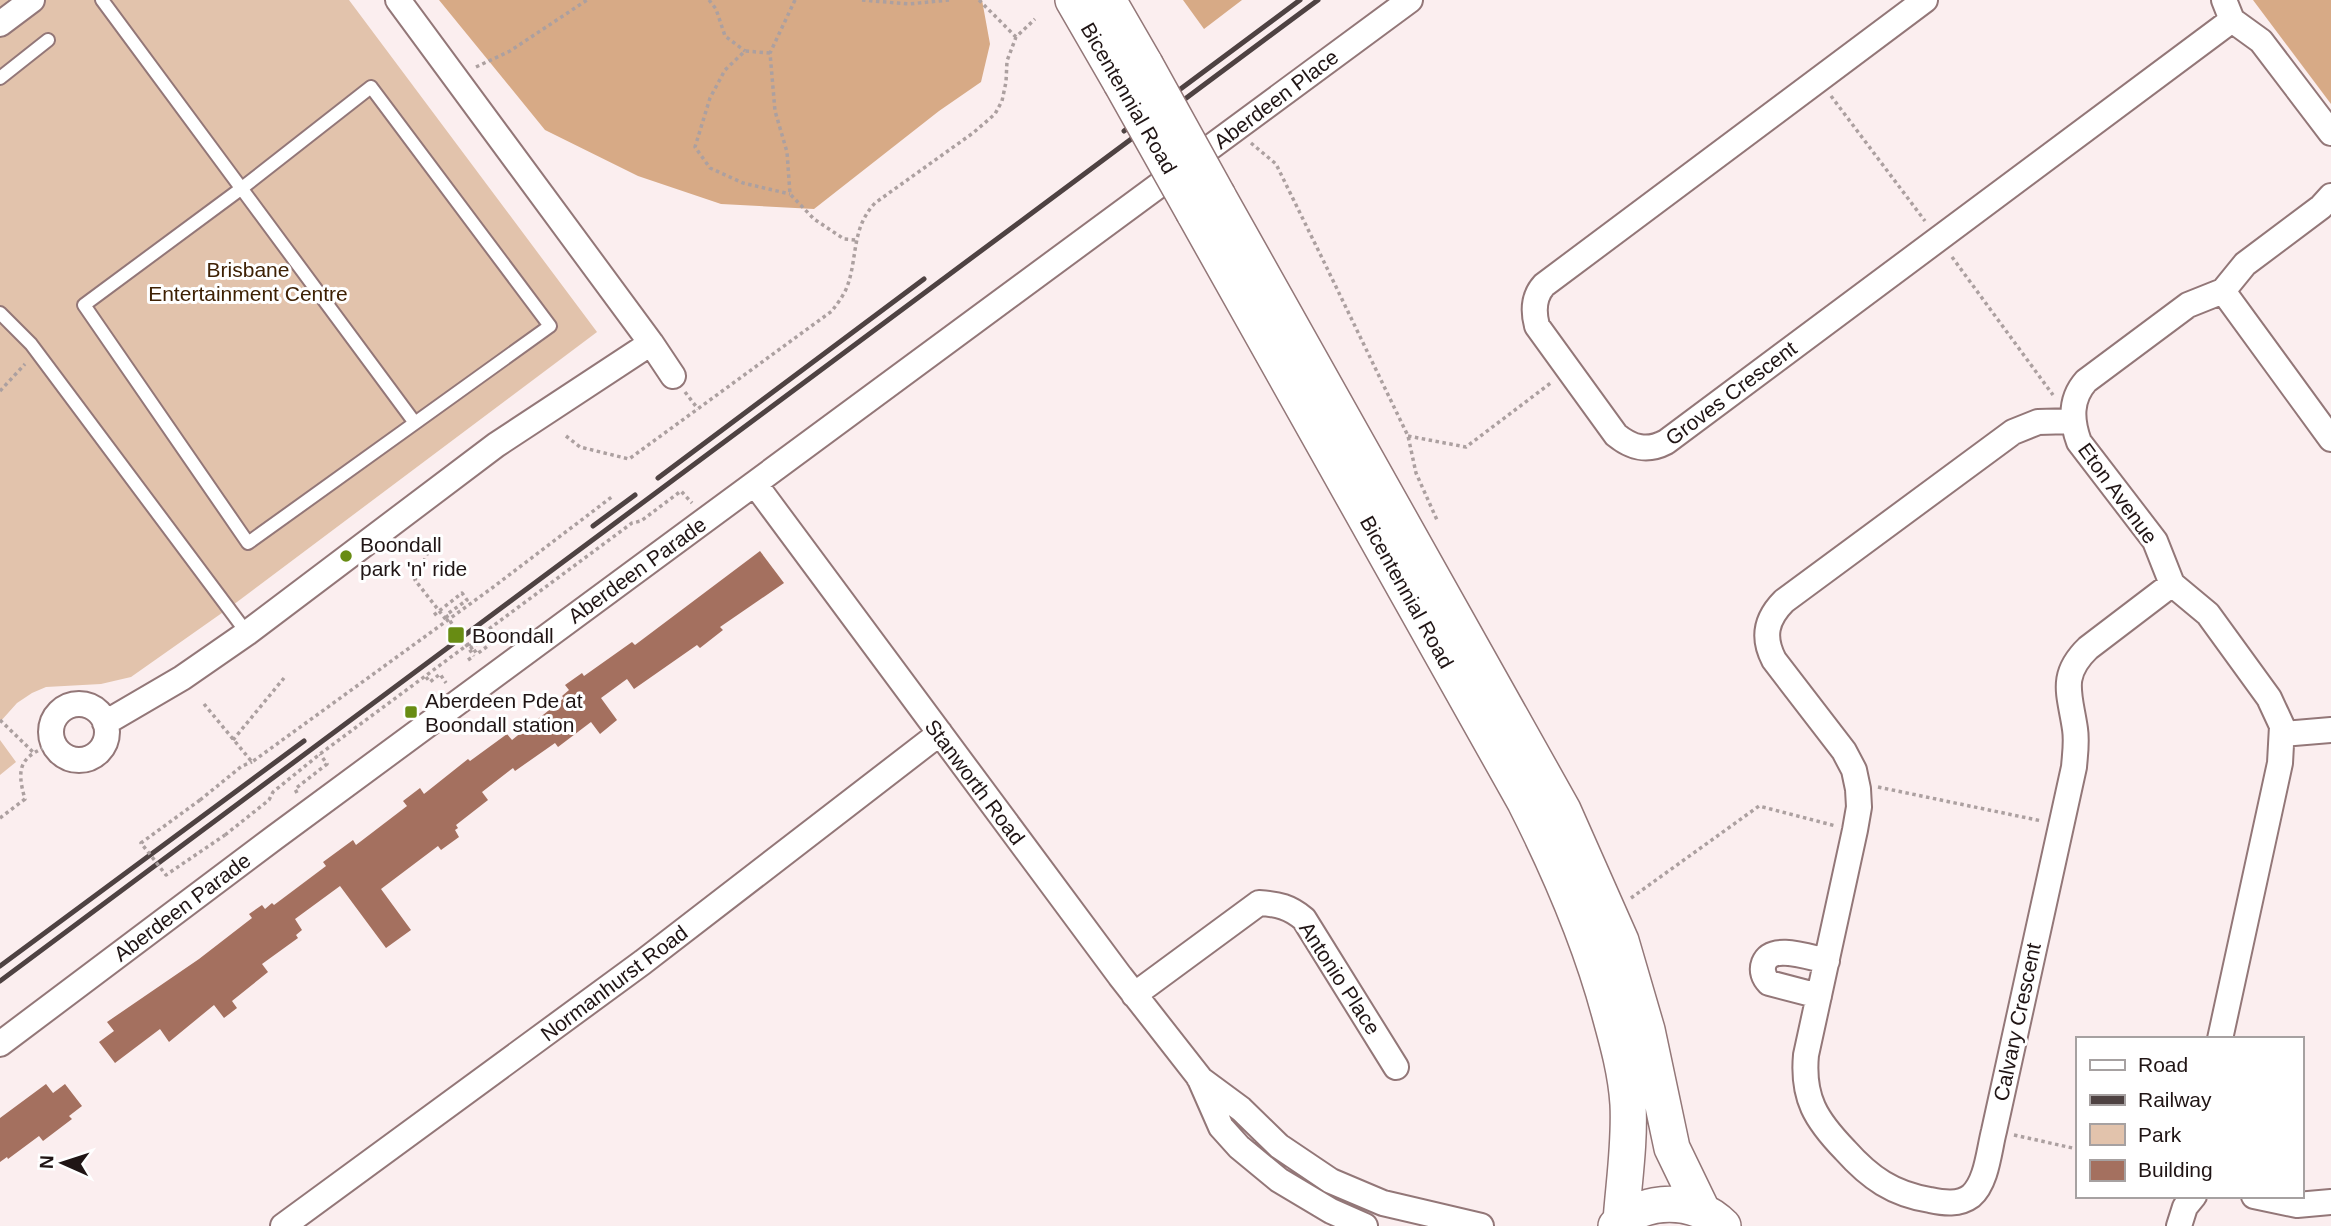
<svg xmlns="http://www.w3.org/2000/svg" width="2331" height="1226" font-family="Helvetica,sans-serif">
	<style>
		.green { fill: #e2c3ac }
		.forest { fill: #d7aa86 }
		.building { fill: #a4705f }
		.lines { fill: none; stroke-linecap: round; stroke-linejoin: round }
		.service-casing { stroke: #937778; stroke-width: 16 }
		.minor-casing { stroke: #937778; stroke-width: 28 }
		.secondary-casing { stroke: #937778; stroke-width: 38 }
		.path { stroke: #aca0a0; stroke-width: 3.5; stroke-dasharray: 3.5 3.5; stroke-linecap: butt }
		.service { stroke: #fff; stroke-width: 12 }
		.minor { stroke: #fff; stroke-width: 24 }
		.secondary { stroke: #fff; stroke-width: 35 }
		.rail { stroke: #4e4242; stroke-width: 5 }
		.secondary-bridge-casing { stroke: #937778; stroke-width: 38; stroke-linecap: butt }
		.path-bridge { stroke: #aca0a0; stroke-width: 3.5; stroke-dasharray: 3.5 3.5; stroke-linecap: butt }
		.secondary-bridge { stroke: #fff; stroke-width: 35 }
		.poi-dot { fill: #688c13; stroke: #fff; stroke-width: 2.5 }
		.labels { text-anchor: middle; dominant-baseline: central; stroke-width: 6; stroke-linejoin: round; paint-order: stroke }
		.street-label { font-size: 21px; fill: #201515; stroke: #fff }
		.park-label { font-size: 21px; fill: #3e2104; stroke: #fff }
		.poi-label { font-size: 21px; fill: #201515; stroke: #fff; text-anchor: start }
	</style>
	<rect width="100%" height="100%" fill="#fbeeef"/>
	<path class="green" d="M0 0H349L597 332 229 608 131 677 101 684 46 687 32 693 17 703 0 722Z
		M0 740 16 762 0 775Z"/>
	<path class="forest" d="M439 0H982L990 44 981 82 939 111 814 209 721 204 638 176 545 130Z
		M1183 0H1242L1204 29Z
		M2253 0H2331V104Z"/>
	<path class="building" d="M760 551 784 583 720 627 723 630 700 648 697 645 634 689 627 679 601 698 617 720 600 734 591 722 558 747 555 743 515 771 513 768 482 792 488 800 456 825 458 828 455 830 459 837 441 850 438 846 381 889 411 930 386 948 340 886 295 919 302 930 296 935 298 938 262 964 268 972 232 1001 237 1008 224 1018 214 1005 169 1042 160 1029 115 1063 99 1042 114 1031 107 1022 199 959 252 918 249 914 262 905 265 909 272 903 274 905 326 866 323 862 353 840 356 845 407 806 403 801 420 788 424 794 468 759 470 761 507 734 512 740 564 698 562 696 569 690 565 685 582 673 584 676 632 642 635 645Z
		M46 1084 53 1093 65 1084 82 1106 69 1116 72 1119 43 1141 39 1136 8 1159 7 1157 0 1162V1118Z"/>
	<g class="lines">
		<g class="service-casing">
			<path id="service" d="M102 0 415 423
				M0 78 48 40
				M371 87 550 326 248 543 84 305 242 188Z
				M0 313 31 344 247 633"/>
		</g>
		<g class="minor-casing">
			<path id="minor" d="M398 0 651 343 673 376
				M1925 0 1544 285C1534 296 1533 311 1537 326L1616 435C1632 448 1647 452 1666 442L2232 20
				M2224 0 2232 20 2261 41 2331 133
				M0 24 32 0
				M2223 291 2331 439
				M2073 421 2038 422 2013 432 1784 601C1766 619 1762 637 1774 660L1844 751 1854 770 1858 789 1859 807 1855 830 1806 1055C1802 1098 1816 1120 1845 1150 1870 1178 1893 1194 1930 1200 1944 1203 1959 1205 1971 1196 1987 1182 1989 1150 1994 1131L2074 767C2075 754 2077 742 2075 729 2070 694 2059 676 2088 648L2172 584
				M755 484 1120 976 1199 1077 1221 1127 1239 1147 1279 1180 1331 1211 1365 1226
				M51 732a28 28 0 1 1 56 0a28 28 0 1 1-56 0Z
				M105 723 182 678 247 633 496 445 651 343
				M2283 734 2331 730
				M1134 995 1259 903C1278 904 1290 907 1304 919L1396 1067
				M1819 996 1769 983C1764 978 1761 971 1764 963 1772 943 1811 958 1827 961
				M2220 1039 2280 763 2282 726 2269 698 2208 614 2172 584 2155 541 2079 442C2071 420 2070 399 2086 381L2188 305 2223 291 2245 264 2321 207 2331 196
				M0 1044 274 838 1410 0
				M1199 1078 1241 1109 1279 1146 1331 1181 1383 1203 1481 1226
				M2254 1196 2297 1205 2331 1202
				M283 1226 643 962 940 733
				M2179 1226 2185 1207 2194 1196"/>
		</g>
		<g class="secondary-casing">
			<path id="secondary" d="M1073 0 1121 83
				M1108 0 1145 64
				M1218 196 1563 810 1621 941 1647 1030 1672 1148 1702 1210
				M1194 213 1525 802C1560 871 1590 940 1610 1015 1618 1044 1626 1073 1628 1104 1630 1143 1624 1181 1621 1221
				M1616 1226C1644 1197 1695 1197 1723 1226"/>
		</g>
		<path class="path" d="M709 0 716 9 725 36 745 51
			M795 0 770 53 775 111 787 152 790 194 814 219 844 239 856 240
			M862 0 909 4 949 0
			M979 0 1016 37
			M770 53 745 51 725 70 710 98 695 147 710 168 743 183 790 194
			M476 67 510 51 587 0
			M1831 96 1925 221
			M1251 143 1276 164 1325 264 1408 436 1416 473 1437 520
			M1952 257 2053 395
			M0 391 25 364
			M685 392 698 409
			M566 436 580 447 629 459 832 311C837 304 844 295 847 287 858 257 851 229 875 203L973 133 995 114 1002 101 1006 82 1007 61 1016 37 1035 19
			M1408 436 1466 447 1552 382
			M423 540 429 550 415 580 447 621
			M434 615 462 593 467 600 446 615
			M470 644 477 654 496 640 492 634
			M468 660 474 656
			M426 677 430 682 440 674 446 683
			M204 704 252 762 492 588 613 496
			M0 720 33 752
			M233 740 284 678
			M1878 787 2042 821
			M297 793 295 789 327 764 320 754
			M200 800 242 766 252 762
			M0 818 25 799C15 765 22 756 53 744
			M225 835 269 800 273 792 320 754 632 523 641 521 681 491 692 503
			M1631 898 1759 806 1836 826
			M2014 1135 2077 1149"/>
		<use href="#service" class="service"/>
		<use href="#minor" class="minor"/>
		<use href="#secondary" class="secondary"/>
		<path class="rail" d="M1124 131 1300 0
			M658 478 924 279
			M593 526 635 495
			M0 966 304 741
			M0 981 1318 0"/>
		<g class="secondary-bridge-casing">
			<path id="secondary-bridge" d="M1145 64 1218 196
				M1121 83 1194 213"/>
		</g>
		<path class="path-bridge" d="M446 615 474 656
			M470 649 492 634
			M200 800 141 843 166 875 225 835"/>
		<use href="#secondary-bridge" class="secondary-bridge"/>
	</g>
	<g class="poi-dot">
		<circle cx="346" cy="556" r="7"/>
		<rect x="447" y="626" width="18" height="18" rx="3.5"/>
		<rect x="404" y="705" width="14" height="14" rx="3.5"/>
	</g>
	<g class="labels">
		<g class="street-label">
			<text transform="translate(1129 98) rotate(60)">Bicentennial Road</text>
			<text transform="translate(1276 99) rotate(-37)">Aberdeen Place</text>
			<text transform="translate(1731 393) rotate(-37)">Groves Crescent</text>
			<text transform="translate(2118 493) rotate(54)">Eton Avenue</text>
			<text transform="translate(637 570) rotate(-36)">Aberdeen Parade</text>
			<text transform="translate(1407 592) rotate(61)">Bicentennial Road</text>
			<text transform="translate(975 782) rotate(53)">Stanworth Road</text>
			<text transform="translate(182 907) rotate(-37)">Aberdeen Parade</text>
			<text transform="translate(1340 978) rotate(57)">Antonio Place</text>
			<text transform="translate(614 983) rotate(-37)">Normanhurst Road</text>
			<text transform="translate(2017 1022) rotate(-78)">Calvary Crescent</text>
		</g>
		<g class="park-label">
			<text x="248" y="269">Brisbane<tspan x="248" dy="24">Entertainment Centre</tspan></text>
		</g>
		<g class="poi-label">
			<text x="360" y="544">Boondall<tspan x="360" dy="24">park 'n' ride</tspan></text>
			<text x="472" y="635">Boondall</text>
			<text x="425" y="700">Aberdeen Pde at<tspan x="425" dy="24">Boondall station</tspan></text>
		</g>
	</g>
	<rect x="2076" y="1037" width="228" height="161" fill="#ffffff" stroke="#a6a1a1" stroke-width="2"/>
	<rect x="2090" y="1060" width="35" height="10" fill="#ffffff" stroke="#a6a1a1" stroke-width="2"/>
	<text x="2138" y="1072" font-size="21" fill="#201515">Road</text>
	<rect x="2090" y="1095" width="35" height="10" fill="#4e4242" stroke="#a6a1a1" stroke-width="2"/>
	<text x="2138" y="1107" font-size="21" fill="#201515">Railway</text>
	<rect x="2090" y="1124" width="35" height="21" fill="#e2c3ac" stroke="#a6a1a1" stroke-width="2"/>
	<text x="2138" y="1142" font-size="21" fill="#201515">Park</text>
	<rect x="2090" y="1160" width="35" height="21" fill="#a4705f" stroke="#a6a1a1" stroke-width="2"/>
	<text x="2138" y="1177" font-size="21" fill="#201515">Building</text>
	<g transform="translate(63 1163) rotate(273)" stroke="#ffffff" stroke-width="5" paint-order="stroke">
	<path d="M0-5L12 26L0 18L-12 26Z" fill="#201515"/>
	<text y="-10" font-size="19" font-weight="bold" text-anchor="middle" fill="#201515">N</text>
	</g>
</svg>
